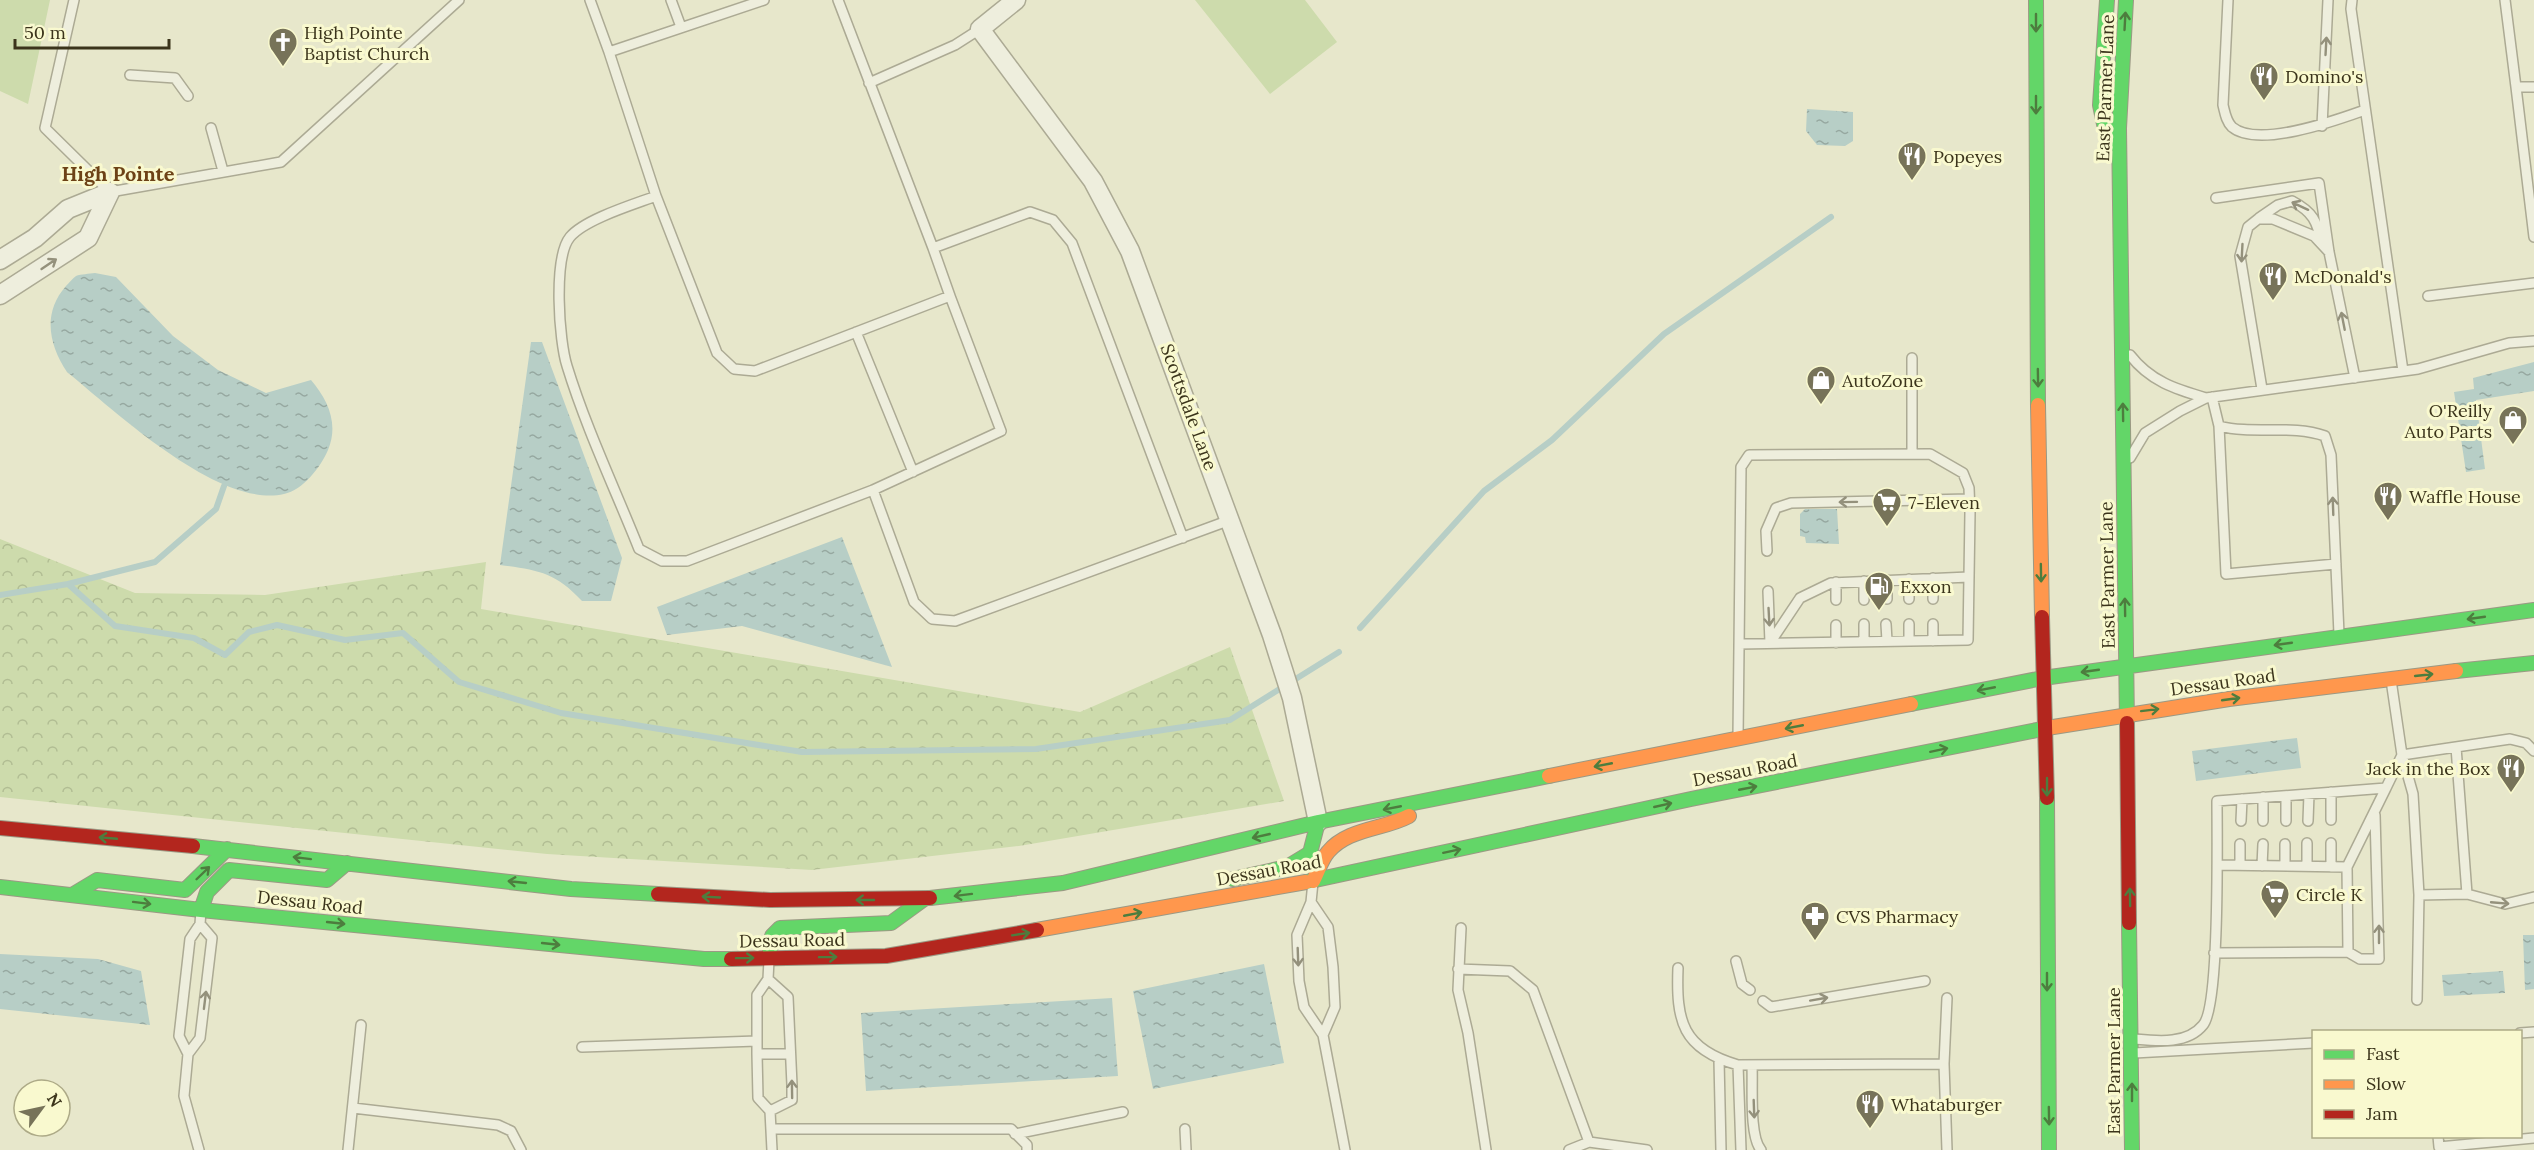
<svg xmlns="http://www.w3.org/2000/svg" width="2534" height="1150" font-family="Lora,serif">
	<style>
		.forest { fill: url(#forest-crowns) }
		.park { fill: #cddbac }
		.water { fill: url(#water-ripples) }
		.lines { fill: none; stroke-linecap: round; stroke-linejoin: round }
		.stream { stroke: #b7cec6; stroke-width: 6 }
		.lane-casing { stroke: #acaa94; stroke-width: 12 }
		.street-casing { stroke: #acaa94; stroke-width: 21 }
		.fast-casing { stroke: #9b9984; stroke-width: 16 }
		.slow-casing { stroke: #9b9984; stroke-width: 16 }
		.jam-casing { stroke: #9b9984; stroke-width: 16 }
		.lane { stroke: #eed; stroke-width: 9 }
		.street { stroke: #eed; stroke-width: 18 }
		.fast { stroke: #63d668; stroke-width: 14 }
		.slow { stroke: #ff974d; stroke-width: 14 }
		.jam { stroke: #b3261e; stroke-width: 14 }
		.oneway { stroke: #4d7d3e }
		.oneway2 { stroke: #94917c }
		.labels { text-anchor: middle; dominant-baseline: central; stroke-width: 6; stroke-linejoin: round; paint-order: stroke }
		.poi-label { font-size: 18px; fill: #3b341b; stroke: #f9f9cf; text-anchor: start }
		.street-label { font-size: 18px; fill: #3b341b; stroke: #f9f9cf }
		.neighbourhood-label { font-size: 20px; font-weight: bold; fill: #6d4216; stroke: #f9f9cf }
	</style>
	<defs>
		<pattern id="forest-crowns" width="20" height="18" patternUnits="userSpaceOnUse" patternTransform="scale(1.5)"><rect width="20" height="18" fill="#cddbac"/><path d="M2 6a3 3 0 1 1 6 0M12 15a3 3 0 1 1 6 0" fill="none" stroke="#b1bd93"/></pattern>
		<pattern id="water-ripples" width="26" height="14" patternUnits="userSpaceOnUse" patternTransform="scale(1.5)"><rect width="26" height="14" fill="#b7cec6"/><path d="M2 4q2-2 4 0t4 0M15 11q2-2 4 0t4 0" fill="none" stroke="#96a8a0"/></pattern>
	</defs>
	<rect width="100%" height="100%" fill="#e7e7cb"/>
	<path class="forest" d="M0 539 135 593 265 595 486 562 481 609 1080 712 1230 647 1284 801 1019 846 812 870 547 854 0 797Z"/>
	<path class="park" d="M0 0H50L28 104 0 91Z
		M1195 0H1305L1337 42 1270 94Z"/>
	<path class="water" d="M1807 109 1853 112V141L1845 146 1817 145 1806 131Z
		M95 273 116 277 173 336 218 370 266 393 311 380C328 400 339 424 328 450 320 468 303 490 284 494 219 509 115 411 67 372 49 345 42 313 66 286 69 283 73 278 76 276 81 274 89 274 95 273Z
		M531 342H542L622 558 611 601H582C555 572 537 570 500 565Z
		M2534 362V391L2476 400 2485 469 2466 472 2454 392 2474 389 2473 378Z
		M1805 509H1837L1839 544 1806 543 1805 537 1800 536V514Z
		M842 537 892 667 742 626 667 635 657 607Z
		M2297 738 2301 768 2196 781 2192 751Z
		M2523 935H2534V989L2525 990Z
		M0 954 98 959 141 971 150 1025 0 1009Z
		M1264 964 1284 1063 1153 1089 1133 991Z
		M2503 971 2505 993 2444 996 2442 975Z
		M1112 998 1118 1076 866 1091 861 1013Z"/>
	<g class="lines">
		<path class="stream" d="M68 584 155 562 216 509 224 486
			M0 595 68 584 115 626 194 638 225 655 249 632 277 625 345 640 403 633 459 682 561 713 802 752 1036 749 1230 720 1339 652
			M1360 628 1484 491 1552 440 1664 334 1831 217"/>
		<g class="lane-casing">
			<path id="lane" d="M74 0 45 128 110 192 281 162 459 0
				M590 0 609 52
				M671 0 681 27
				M764 0 609 52 656 196C635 204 585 219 570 237 553 258 559 341 567 366 586 428 615 489 639 549L662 561H687L873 490 914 602 932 619 955 621 1230 520
				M838 0 933 248 1030 212 1053 220 1072 243 1183 538
				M2228 0 2223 105C2225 113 2226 121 2232 127 2258 149 2337 120 2365 110
				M2352 0 2351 9 2403 371
				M2505 0 2516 87
				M130 75 175 78 188 96
				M869 83 955 45 980 29
				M2534 87H2516L2534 237
				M2322 126 2328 0
				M211 128 223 171
				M656 196 717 353 734 369 755 371 950 296 933 248
				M2216 198 2319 183 2329 252 2355 378
				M2259 218 2278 205 2292 201C2313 212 2317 221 2322 244
				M2428 296 2534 283
				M856 332 913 472
				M2130 355C2150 381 2175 389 2206 398
				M2262 389 2240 256 2248 227 2258 219H2273L2314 236 2329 252
				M2212 397 2219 426 2226 574 2336 564
				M2219 426C2254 435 2291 424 2325 436L2331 455 2339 634
				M1912 454V358
				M2130 458 2145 433 2180 411 2206 398 2418 369 2509 343 2534 341
				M873 490 1001 431 950 296
				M1767 551 1766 531 1776 508 1791 503 1969 499
				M1933 578V599
				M1909 579V599
				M1864 581V600
				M1836 582V600
				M1768 591 1770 643
				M1887 599V580
				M1886 624 1887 641
				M1909 624V641
				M1933 624V641
				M1864 642V624
				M1770 643 1800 598 1831 583 1969 577
				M1836 643V625
				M2391 680 2402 755 2413 794 2419 895 2417 1000
				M1738 737 1741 467 1749 455 1930 454 1963 473 1969 488 1970 513 1968 640 1739 644
				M2456 747 2467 894
				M2331 820V792
				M2241 821 2242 799
				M2263 821V797
				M2286 821V796
				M2308 821 2309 794
				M2307 843V866
				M2331 843V867
				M2217 865 2347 867
				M2240 865V844
				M2262 866 2263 844
				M2285 866V844
				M1313 882 1311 902 1297 935 1299 981 1304 1007 1323 1035 1345 1150
				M2419 895 2467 894 2505 904 2534 897
				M1311 902 1328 927 1333 967 1335 1007 1323 1035
				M1461 928 1458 990 1468 1033 1486 1150
				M2348 952 2360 959H2379L2375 815
				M2214 953 2348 952 2347 867 2386 788
				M769 960 768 979 757 995V1054L758 1098 770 1111 772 1150
				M1736 961 1742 984 1750 990
				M1678 968C1676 1021 1682 1049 1738 1065L1944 1064 1947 998
				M1458 969 1510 971 1533 990 1589 1142 1569 1150
				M768 979 788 997 792 1085V1100L770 1111
				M1763 1001 1771 1007 1925 981
				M2520 1033 2534 1032
				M2134 1039C2156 1041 2187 1045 2203 1025 2220 1006 2217 836 2217 801L2386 788 2402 755 2510 739 2526 743 2534 751
				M582 1047 757 1041
				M2134 1053 2314 1043
				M188 1054 200 1038 212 938 200 924
				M757 1054H790
				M1719 1060 1721 1150
				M1944 1064 1947 1150
				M1738 1065 1741 1150
				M1752 1066C1753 1086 1749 1136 1761 1150
				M353 1108 498 1125 511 1131 521 1150
				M771 1129H1011L1027 1145V1150
				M1185 1129 1186 1150
				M1015 1134 1123 1112
				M2438 1136 2439 1147 2534 1138
				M1589 1142 1647 1150
				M199 1150 184 1096 188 1054 179 1036 190 939 200 924 201 911
				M348 1150 361 1025"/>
		</g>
		<g class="street-casing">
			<path id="street" d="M1016 0 980 29 1093 181 1130 251 1272 635 1292 698 1318 822
				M0 260 35 238 68 209 110 192
				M0 295 88 238 110 192"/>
		</g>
		<g class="fast-casing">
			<path id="fast" d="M2036 0 2038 405
				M2107 0 2100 105 2104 124 2116 144
				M2126 0 2119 128 2127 723
				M2456 671 2534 663
				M2043 678 2534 610
				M1911 704 2043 678
				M2047 798 2049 1150
				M193 846 571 889 658 894
				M1233 879 1287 867 1310 853 1318 822
				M1306 882 1691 799 2047 728
				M0 887 201 910 704 959H731
				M72 895 97 880 185 890 227 849
				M930 898 1063 883 1318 822 1549 776
				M201 910 207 892 229 870 327 880 347 863
				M2129 923 2132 1150
				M769 958 772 936 780 928 891 923 924 899"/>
		</g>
		<g class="slow-casing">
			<path id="slow" d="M2038 405 2042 617
				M2047 728 2229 699 2456 671
				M1549 776 1911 704
				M1313 881C1318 872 1321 860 1328 852 1348 828 1383 830 1409 816
				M1037 930 1306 882"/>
		</g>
		<g class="jam-casing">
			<path id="jam" d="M2042 617 2047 798
				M2127 723 2129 923
				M0 828 193 846
				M658 894 770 900 930 898
				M731 959 886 956 1037 930"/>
		</g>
		<use href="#lane" class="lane"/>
		<use href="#street" class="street"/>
		<use href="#fast" class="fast"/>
		<use href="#slow" class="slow"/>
		<use href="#jam" class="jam"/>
	</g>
	<defs><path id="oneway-shaft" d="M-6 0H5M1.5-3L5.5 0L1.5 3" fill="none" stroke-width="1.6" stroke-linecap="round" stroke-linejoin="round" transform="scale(1.5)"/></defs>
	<g class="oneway">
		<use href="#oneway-shaft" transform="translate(2125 21) rotate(-87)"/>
		<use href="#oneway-shaft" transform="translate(2036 23) rotate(90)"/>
		<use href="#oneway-shaft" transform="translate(2036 105) rotate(90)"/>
		<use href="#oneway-shaft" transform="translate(2038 378) rotate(89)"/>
		<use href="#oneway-shaft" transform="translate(2123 412) rotate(-91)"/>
		<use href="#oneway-shaft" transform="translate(2041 573) rotate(89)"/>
		<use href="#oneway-shaft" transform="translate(2125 607) rotate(-91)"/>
		<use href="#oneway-shaft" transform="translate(2476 618) rotate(172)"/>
		<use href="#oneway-shaft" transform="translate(2283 644) rotate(172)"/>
		<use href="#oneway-shaft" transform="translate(2090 671) rotate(172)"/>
		<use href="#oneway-shaft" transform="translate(2424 675) rotate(-6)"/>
		<use href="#oneway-shaft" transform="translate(1986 689) rotate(169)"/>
		<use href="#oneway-shaft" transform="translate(2231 699) rotate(-8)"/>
		<use href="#oneway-shaft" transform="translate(2150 710) rotate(-7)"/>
		<use href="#oneway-shaft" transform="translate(1794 727) rotate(169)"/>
		<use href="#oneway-shaft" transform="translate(1939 750) rotate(-12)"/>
		<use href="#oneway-shaft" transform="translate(1603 765) rotate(169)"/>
		<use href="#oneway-shaft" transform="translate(2047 787) rotate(90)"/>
		<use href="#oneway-shaft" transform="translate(1748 788) rotate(-11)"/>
		<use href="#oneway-shaft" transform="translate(1663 805) rotate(-13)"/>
		<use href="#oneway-shaft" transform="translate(1392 808) rotate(169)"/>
		<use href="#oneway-shaft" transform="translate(1261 836) rotate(167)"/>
		<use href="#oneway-shaft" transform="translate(108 838) rotate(-175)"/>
		<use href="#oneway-shaft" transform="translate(1452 851) rotate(-12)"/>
		<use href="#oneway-shaft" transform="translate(302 858) rotate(-173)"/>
		<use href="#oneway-shaft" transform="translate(203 873) rotate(-44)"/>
		<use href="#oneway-shaft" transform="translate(517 882) rotate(-174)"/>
		<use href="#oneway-shaft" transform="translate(963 895) rotate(173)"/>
		<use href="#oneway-shaft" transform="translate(711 897) rotate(-177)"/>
		<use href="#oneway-shaft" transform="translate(2130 897) rotate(-91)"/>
		<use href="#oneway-shaft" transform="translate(865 900) rotate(180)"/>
		<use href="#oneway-shaft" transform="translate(142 903) rotate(7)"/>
		<use href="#oneway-shaft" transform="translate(1133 914) rotate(-11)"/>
		<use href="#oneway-shaft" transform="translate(336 923) rotate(6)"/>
		<use href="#oneway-shaft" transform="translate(1021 934) rotate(-9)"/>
		<use href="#oneway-shaft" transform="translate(551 944) rotate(6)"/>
		<use href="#oneway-shaft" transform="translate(828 957) rotate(-1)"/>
		<use href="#oneway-shaft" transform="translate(745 958) rotate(-1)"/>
		<use href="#oneway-shaft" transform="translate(2047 982) rotate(90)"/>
		<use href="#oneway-shaft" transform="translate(2132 1092) rotate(-90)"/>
		<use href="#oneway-shaft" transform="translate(2049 1116) rotate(89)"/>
	</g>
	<g class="oneway2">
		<use href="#oneway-shaft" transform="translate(2326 46) rotate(-87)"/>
		<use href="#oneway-shaft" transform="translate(2300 206) rotate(-155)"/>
		<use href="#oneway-shaft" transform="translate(2242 253) rotate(93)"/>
		<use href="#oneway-shaft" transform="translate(49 264) rotate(-34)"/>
		<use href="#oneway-shaft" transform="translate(2343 321) rotate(-101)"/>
		<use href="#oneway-shaft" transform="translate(1848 502) rotate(179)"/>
		<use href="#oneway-shaft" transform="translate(2333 506) rotate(-92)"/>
		<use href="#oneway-shaft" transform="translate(1769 617) rotate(87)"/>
		<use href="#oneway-shaft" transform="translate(2500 903) rotate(5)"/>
		<use href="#oneway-shaft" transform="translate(2379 934) rotate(-90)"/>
		<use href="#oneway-shaft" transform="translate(1298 957) rotate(88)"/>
		<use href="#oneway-shaft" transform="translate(1819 999) rotate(-10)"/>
		<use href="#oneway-shaft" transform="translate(205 1000) rotate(-83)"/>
		<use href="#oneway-shaft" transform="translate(792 1089) rotate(-91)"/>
		<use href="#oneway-shaft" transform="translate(1754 1109) rotate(88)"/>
	</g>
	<defs>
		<g id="church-pin" transform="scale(1.5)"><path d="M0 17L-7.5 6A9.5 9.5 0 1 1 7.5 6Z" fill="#777359" stroke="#f9f9cf"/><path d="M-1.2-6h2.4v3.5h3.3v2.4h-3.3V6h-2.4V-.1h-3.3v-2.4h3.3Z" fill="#fff"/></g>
		<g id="restaurant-pin" transform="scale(1.5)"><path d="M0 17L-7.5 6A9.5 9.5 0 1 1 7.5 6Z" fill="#777359" stroke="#f9f9cf"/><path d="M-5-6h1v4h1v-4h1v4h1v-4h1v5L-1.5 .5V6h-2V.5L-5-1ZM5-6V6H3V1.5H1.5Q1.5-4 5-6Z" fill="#fff"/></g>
		<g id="shop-pin" transform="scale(1.5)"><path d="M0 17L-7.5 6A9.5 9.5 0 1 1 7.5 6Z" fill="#777359" stroke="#f9f9cf"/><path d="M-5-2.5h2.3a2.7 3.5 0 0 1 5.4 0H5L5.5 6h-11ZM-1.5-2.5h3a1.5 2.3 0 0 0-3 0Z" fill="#fff"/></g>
		<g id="supermarket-pin" transform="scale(1.5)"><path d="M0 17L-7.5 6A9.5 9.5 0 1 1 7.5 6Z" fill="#777359" stroke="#f9f9cf"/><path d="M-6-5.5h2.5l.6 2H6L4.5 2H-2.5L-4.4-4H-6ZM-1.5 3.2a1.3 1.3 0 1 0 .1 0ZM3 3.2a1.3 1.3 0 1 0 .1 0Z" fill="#fff"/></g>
		<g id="fuel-pin" transform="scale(1.5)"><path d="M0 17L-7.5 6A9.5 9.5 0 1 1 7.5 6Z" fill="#777359" stroke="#f9f9cf"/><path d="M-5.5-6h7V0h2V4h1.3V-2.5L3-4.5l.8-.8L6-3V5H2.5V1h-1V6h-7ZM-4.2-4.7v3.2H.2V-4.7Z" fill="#fff"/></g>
		<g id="pharmacy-pin" transform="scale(1.5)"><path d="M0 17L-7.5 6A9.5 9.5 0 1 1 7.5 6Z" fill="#777359" stroke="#f9f9cf"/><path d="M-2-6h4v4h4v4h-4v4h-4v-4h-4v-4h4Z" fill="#fff"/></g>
	</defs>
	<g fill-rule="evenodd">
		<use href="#church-pin" x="283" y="42"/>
		<use href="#restaurant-pin" x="2264" y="76"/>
		<use href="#restaurant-pin" x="1912" y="156"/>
		<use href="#restaurant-pin" x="2273" y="276"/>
		<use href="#shop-pin" x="1821" y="380"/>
		<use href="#shop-pin" x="2513" y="420"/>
		<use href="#restaurant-pin" x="2388" y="496"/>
		<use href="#supermarket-pin" x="1887" y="502"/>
		<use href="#fuel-pin" x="1879" y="586"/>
		<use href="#restaurant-pin" x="2511" y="768"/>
		<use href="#supermarket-pin" x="2275" y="894"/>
		<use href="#pharmacy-pin" x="1815" y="916"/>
		<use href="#restaurant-pin" x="1870" y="1104"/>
	</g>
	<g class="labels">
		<g class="poi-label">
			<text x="304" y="32">High Pointe<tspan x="304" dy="21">Baptist Church</tspan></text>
			<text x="2285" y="76">Domino's</text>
			<text x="1933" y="156">Popeyes</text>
			<text x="2294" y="276">McDonald's</text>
			<text x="1842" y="380">AutoZone</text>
			<text x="2492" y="410" text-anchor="end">O'Reilly<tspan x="2492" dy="21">Auto Parts</tspan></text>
			<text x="2409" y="496">Waffle House</text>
			<text x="1908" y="502">7-Eleven</text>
			<text x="1900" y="586">Exxon</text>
			<text x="2490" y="768" text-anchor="end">Jack in the Box</text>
			<text x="2296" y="894">Circle K</text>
			<text x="1836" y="916">CVS Pharmacy</text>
			<text x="1891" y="1104">Whataburger</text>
		</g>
		<g class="street-label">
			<text transform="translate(2105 88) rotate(-88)">East Parmer Lane</text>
			<text transform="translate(1189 407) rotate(70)">Scottsdale Lane</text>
			<text transform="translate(2107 575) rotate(-91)">East Parmer Lane</text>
			<text transform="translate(2223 682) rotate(-8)">Dessau Road</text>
			<text transform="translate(1745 770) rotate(-11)">Dessau Road</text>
			<text transform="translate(1269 870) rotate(-10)">Dessau Road</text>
			<text transform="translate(310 902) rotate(6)">Dessau Road</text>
			<text transform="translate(792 940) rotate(-1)">Dessau Road</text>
			<text transform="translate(2113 1061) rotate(-90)">East Parmer Lane</text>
		</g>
		<g class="neighbourhood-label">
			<text x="118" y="173">High Pointe</text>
		</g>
	</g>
	<rect x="2312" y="1030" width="210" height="108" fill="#f9f9cf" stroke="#adaa87" stroke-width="1.5"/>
	<rect x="2324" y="1050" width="30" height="9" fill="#63d668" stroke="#adaa87" stroke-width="1.5"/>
	<text x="2366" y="1060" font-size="18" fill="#3b341b">Fast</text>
	<rect x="2324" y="1080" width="30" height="9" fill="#ff974d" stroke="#adaa87" stroke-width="1.5"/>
	<text x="2366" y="1090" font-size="18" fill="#3b341b">Slow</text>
	<rect x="2324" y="1110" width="30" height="9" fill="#b3261e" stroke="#adaa87" stroke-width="1.5"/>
	<text x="2366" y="1120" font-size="18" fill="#3b341b">Jam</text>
	<g transform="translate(42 1108) rotate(57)"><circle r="28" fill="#f9f9cf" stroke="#adaa87" stroke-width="1.5"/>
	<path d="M0-4.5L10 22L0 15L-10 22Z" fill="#777359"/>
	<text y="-9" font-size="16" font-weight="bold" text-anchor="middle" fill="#3b341b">N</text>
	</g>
	<path d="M15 39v9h154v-9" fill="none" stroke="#3b341b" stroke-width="3"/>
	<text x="24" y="39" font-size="18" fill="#3b341b" stroke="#f9f9cf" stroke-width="4.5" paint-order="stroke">50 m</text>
</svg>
